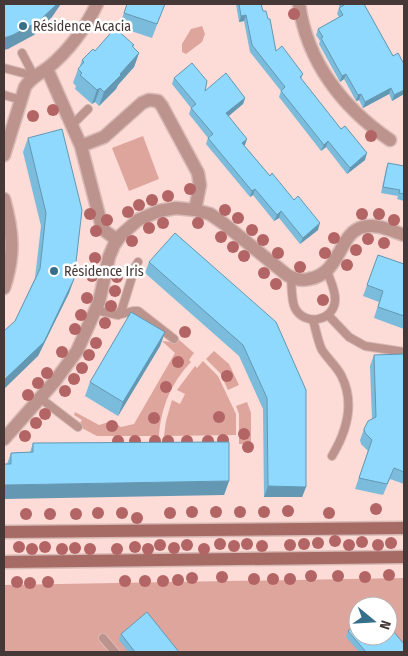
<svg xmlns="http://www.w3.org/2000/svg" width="408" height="656" font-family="'Fira Sans Condensed',sans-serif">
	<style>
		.green { fill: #dea59d; fill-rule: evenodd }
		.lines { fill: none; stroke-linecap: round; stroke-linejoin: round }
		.service-casing { stroke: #d8bab6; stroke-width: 10 }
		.minor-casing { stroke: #d8bab6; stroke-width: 15 }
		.secondary-casing { stroke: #d8bab6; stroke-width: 15 }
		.service { stroke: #bd938e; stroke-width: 8 }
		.minor { stroke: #bd938e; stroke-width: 12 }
		.secondary { stroke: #a66b64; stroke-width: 12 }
		.tree { fill: #b36565 }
		.wall { fill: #7bbbdb }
		.shaded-wall { fill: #6498b2 }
		.building { fill: #8fd9ff; stroke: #6498b2 }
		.poi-dot { fill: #376e89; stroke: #fff; stroke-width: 2 }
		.labels { text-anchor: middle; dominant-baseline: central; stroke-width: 5; stroke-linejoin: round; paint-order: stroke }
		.poi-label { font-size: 14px; fill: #453836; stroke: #fff; text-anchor: start }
	</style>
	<rect width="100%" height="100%" fill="#fddbd6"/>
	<path class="green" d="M202 26 205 34 202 42 186 54 182 52V44L191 29Z
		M143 136 159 179 129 191 112 148Z
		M176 337 194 353 189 360 191 362C171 383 161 407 159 436H97L78 426 82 420 74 415 75 412 99 425 112 421 121 427 134 424 175 353 162 341 172 342Z
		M214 351 229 364 239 385 228 390 220 373 206 359Z
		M203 361 218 376 236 414V435L164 436 166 421 172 400 180 404 185 394 177 390 195 366 197 368Z
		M247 402 251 413V444H239V414L236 406Z
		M404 578V652H4V585ZM358 606H388V636H358Z"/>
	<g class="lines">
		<g class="service-casing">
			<path id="service" d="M22 53 34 76
				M4 68 34 76
				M4 95 21 100
				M72 125 88 109
				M291 277C292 287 291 300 295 308 304 326 333 322 335 301 336 291 330 280 327 271
				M96 310 118 315 133 311H138L174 339
				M118 315 122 309 135 267 138 262
				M328 315 349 337 365 346 404 352
				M313 320C316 330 318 342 322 350 328 359 336 366 341 375 355 402 347 431 332 456
				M40 398 78 427
				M103 638 115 652"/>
		</g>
		<g class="minor-casing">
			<path id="minor" d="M299 4C307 62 343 108 390 140
				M47 69 81 146 102 227 105 231 117 240
				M81 146 104 137 142 103 149 100 158 101 162 106 198 173 200 185 195 210
				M4 155 25 87C31 77 40 74 49 67 69 50 86 27 97 4
				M4 199C13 232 15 255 4 288
				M4 439 55 381 77 351 99 302 109 257 114 245 121 235 138 220 159 211 176 208 195 210 210 214 223 223 287 275C294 279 301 281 309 279 342 273 338 233 363 227 376 223 392 231 404 235"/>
		</g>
		<g class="secondary-casing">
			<path id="secondary" d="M4 532 404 528
				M4 562 404 557"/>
		</g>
		<use href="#service" class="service"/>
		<use href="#minor" class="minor"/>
		<use href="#secondary" class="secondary"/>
	</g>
	<g class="tree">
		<circle cx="294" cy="14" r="6"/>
		<circle cx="53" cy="110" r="6"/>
		<circle cx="33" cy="116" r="6"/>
		<circle cx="371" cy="136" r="6"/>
		<circle cx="190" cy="189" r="6"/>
		<circle cx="168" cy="196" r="6"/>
		<circle cx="152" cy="200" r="6"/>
		<circle cx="139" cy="205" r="6"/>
		<circle cx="225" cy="210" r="6"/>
		<circle cx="128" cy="212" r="6"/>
		<circle cx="90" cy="214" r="6"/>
		<circle cx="362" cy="214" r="6"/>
		<circle cx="379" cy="214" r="6"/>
		<circle cx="238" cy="218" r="6"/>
		<circle cx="107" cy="220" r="6"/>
		<circle cx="394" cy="220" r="6"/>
		<circle cx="163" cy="223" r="6"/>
		<circle cx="198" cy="223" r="6"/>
		<circle cx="149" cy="228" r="6"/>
		<circle cx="252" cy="230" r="6"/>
		<circle cx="96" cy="231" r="6"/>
		<circle cx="221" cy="237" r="6"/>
		<circle cx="334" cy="238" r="6"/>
		<circle cx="368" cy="239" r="6"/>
		<circle cx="263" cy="240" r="6"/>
		<circle cx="132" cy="241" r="6"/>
		<circle cx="384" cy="243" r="6"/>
		<circle cx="233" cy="247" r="6"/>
		<circle cx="356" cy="250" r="6"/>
		<circle cx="278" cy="253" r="6"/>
		<circle cx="325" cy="253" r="6"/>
		<circle cx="244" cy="256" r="6"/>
		<circle cx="95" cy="258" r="6"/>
		<circle cx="347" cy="265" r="6"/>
		<circle cx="300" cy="267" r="6"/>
		<circle cx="264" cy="273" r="6"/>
		<circle cx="92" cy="276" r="6"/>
		<circle cx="117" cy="277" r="6"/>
		<circle cx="276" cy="284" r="6"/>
		<circle cx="115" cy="291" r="6"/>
		<circle cx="87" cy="298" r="6"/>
		<circle cx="323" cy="300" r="6"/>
		<circle cx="111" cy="306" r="6"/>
		<circle cx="81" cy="315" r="6"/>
		<circle cx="105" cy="323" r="6"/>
		<circle cx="75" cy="329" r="6"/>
		<circle cx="185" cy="332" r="6"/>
		<circle cx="96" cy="343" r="6"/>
		<circle cx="62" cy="352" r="6"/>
		<circle cx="89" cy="355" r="6"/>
		<circle cx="178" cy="362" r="6"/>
		<circle cx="82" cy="368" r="6"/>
		<circle cx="47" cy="373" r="6"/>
		<circle cx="227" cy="376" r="6"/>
		<circle cx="74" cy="379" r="6"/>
		<circle cx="38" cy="383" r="6"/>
		<circle cx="166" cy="387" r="6"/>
		<circle cx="65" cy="391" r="6"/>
		<circle cx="28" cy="395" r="6"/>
		<circle cx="45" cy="414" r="6"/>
		<circle cx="219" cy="417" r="6"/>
		<circle cx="154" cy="418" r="6"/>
		<circle cx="36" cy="423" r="6"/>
		<circle cx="112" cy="426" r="6"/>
		<circle cx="244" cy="434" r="6"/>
		<circle cx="25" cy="436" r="6"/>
		<circle cx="223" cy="440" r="6"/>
		<circle cx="118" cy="441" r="6"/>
		<circle cx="135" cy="441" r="6"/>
		<circle cx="155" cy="441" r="6"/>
		<circle cx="168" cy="441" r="6"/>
		<circle cx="187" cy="441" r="6"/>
		<circle cx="208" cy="441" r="6"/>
		<circle cx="248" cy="447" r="6"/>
		<circle cx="376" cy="509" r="6"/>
		<circle cx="288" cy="511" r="6"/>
		<circle cx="192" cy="512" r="6"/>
		<circle cx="216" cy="512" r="6"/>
		<circle cx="240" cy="512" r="6"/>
		<circle cx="264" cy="512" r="6"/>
		<circle cx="98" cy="513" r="6"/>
		<circle cx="122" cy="513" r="6"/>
		<circle cx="170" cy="513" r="6"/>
		<circle cx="329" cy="513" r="6"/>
		<circle cx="26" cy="514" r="6"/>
		<circle cx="50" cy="514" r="6"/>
		<circle cx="76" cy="514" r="6"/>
		<circle cx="137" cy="518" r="6"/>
		<circle cx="335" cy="541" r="6"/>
		<circle cx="362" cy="542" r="6"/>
		<circle cx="318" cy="543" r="6"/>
		<circle cx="391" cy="543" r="6"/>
		<circle cx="220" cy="544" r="6"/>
		<circle cx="247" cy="544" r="6"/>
		<circle cx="304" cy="544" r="6"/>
		<circle cx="160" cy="545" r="6"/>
		<circle cx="187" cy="545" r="6"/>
		<circle cx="290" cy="545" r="6"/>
		<circle cx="349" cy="545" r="6"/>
		<circle cx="378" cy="545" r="6"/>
		<circle cx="234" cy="546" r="6"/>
		<circle cx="262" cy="546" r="6"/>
		<circle cx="19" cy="547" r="6"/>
		<circle cx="45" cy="547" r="6"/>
		<circle cx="135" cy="547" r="6"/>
		<circle cx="75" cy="548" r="6"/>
		<circle cx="174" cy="548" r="6"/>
		<circle cx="32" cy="549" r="6"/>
		<circle cx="62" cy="549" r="6"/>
		<circle cx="90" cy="549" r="6"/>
		<circle cx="117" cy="549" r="6"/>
		<circle cx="148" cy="549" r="6"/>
		<circle cx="204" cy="549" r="6"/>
		<circle cx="389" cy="575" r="6"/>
		<circle cx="311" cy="576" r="6"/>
		<circle cx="338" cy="576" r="6"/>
		<circle cx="222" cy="577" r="6"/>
		<circle cx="365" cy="577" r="6"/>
		<circle cx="192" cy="578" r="6"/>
		<circle cx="254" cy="579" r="6"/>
		<circle cx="273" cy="579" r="6"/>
		<circle cx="290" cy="579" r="6"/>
		<circle cx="178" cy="580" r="6"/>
		<circle cx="125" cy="581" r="6"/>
		<circle cx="145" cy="581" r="6"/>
		<circle cx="163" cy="581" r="6"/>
		<circle cx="17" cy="582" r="6"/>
		<circle cx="48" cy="582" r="6"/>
		<circle cx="30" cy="583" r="6"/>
	</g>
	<path class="wall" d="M127 4H165L152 38 119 27Z
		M236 4H261L263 11 268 19 276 51 303 74 301 79 365 160 347 174 326 147 321 151 279 97 281 91 250 52 244 21 239 22Z
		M338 4H364L393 56 404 64V94L392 101 389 94 363 108 359 100 356 101 344 79 340 82 319 44 320 41 316 35 318 29 339 17 337 14 339 8 340 7Z
		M404 4V17L403 9Z
		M134 45 133 47 139 53 134 67 118 85 116 89 99 106 95 102 92 104 75 89 76 86 73 83 78 69 80 66 82 60 95 51Z
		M174 78 205 91 245 98 243 104 228 116 244 145 270 176 318 230 300 244 279 218 274 221 253 195 250 197 206 144 208 138 189 114 191 108 172 84Z
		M28 138 74 279 69 293 38 356 15 321 35 278 41 226 23 152Z
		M388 163 404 166V201L397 199 398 196 381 193 386 169Z
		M378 255 404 264V329L374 318 379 302 363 296Z
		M149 262 276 322 306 487 302 497H264L263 409 239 356 145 273Z
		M165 332 160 346 118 416 85 396 90 382Z
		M404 354V484L390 479 383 495 355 489 368 451 361 444 360 440 364 429 372 419 370 366 374 355Z
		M33 443 229 481 224 495 7 464 11 453 30 452Z
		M348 631 404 652H359L346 637Z
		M121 634 179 652H128L119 640Z"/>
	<path class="shaded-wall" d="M57 4H61L52 17 34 35 8 49 4 50V38Z
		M246 15 244 21 239 22 241 16Z
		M139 53 134 67 118 85 116 89 99 106 104 92Z
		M346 74 344 79 340 82 342 76Z
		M100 88 95 102 92 104 97 90Z
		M391 88 389 94 363 108 365 102Z
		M404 90V94L392 101 394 95Z
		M361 94 359 100 356 101 358 95Z
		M245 98 243 104 224 120 226 113Z
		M247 139 245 145 240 149 242 143Z
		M328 141 326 147 321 151 324 145Z
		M367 153 365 160 347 174 350 168Z
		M255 189 253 195 250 197 252 191Z
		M281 211 279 218 274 221 277 215Z
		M320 223 318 230 300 244 303 238Z
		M74 279 69 293 38 356 4 389V380Z
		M165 332 160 346 118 416 123 402Z
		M229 481 224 495 4 499V485Z
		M268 486 306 487 302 497H264Z"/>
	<path class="building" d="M4 4H57L39 21 13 35 4 38Z
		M127 4H165L157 24 124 13Z
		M239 4H261L263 11H266L268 19H270L276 51 282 46 303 74 300 77 341 129 345 126 367 153 350 168 328 141 324 145 281 91 285 87 252 45 246 15 241 16Z
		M343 4H364L393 56 398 53 404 64V90L394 95 391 88 365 102 361 94 358 95 346 74 342 76 321 38 323 37 318 29 343 15 339 8 344 5Z
		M115 28 134 45 132 46 139 53 120 74 121 75 104 92 100 88 97 90 80 75 82 73 78 69 84 62 82 60 93 49 95 51Z
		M192 63 207 81 205 91 226 73 245 98 226 113 247 139 242 143 270 176 272 173 294 200 298 196 320 223 303 238 281 211 277 215 255 189 252 191 208 138 213 134 191 108 196 104 174 78Z
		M62 129 82 210 74 279 44 342 4 380V331L15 321 40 269 46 213 28 138Z
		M388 163 404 166V194L399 193 400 190 383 187Z
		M175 233 276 322 306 390V487L268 486 267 398 243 345 149 262Z
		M378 255 404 264V316L378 307 383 291 367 285Z
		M131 312 165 332 123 402 90 382Z
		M404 354V472L394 468 387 484 359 478 372 440 365 433 364 429 368 421 376 417 374 355Z
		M229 442V481L4 485V464H11V453L33 452V443Z
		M147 612 179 652H135L121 634Z
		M358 623V636H388V625L404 644V652H366L348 631Z"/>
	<g class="poi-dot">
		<circle cx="23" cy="26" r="5"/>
		<circle cx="54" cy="271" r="5"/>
	</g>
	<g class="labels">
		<g class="poi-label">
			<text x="33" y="26">Résidence Acacia</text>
			<text x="64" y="271">Résidence Iris</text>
		</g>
	</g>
	<rect width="408" height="656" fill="none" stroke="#453836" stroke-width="10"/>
	<g transform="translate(373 621) rotate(108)"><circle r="24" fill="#ffffff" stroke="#b5afaf"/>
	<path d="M0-4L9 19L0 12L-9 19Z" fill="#376e89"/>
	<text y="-8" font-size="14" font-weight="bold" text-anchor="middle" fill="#453836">N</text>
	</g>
</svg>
